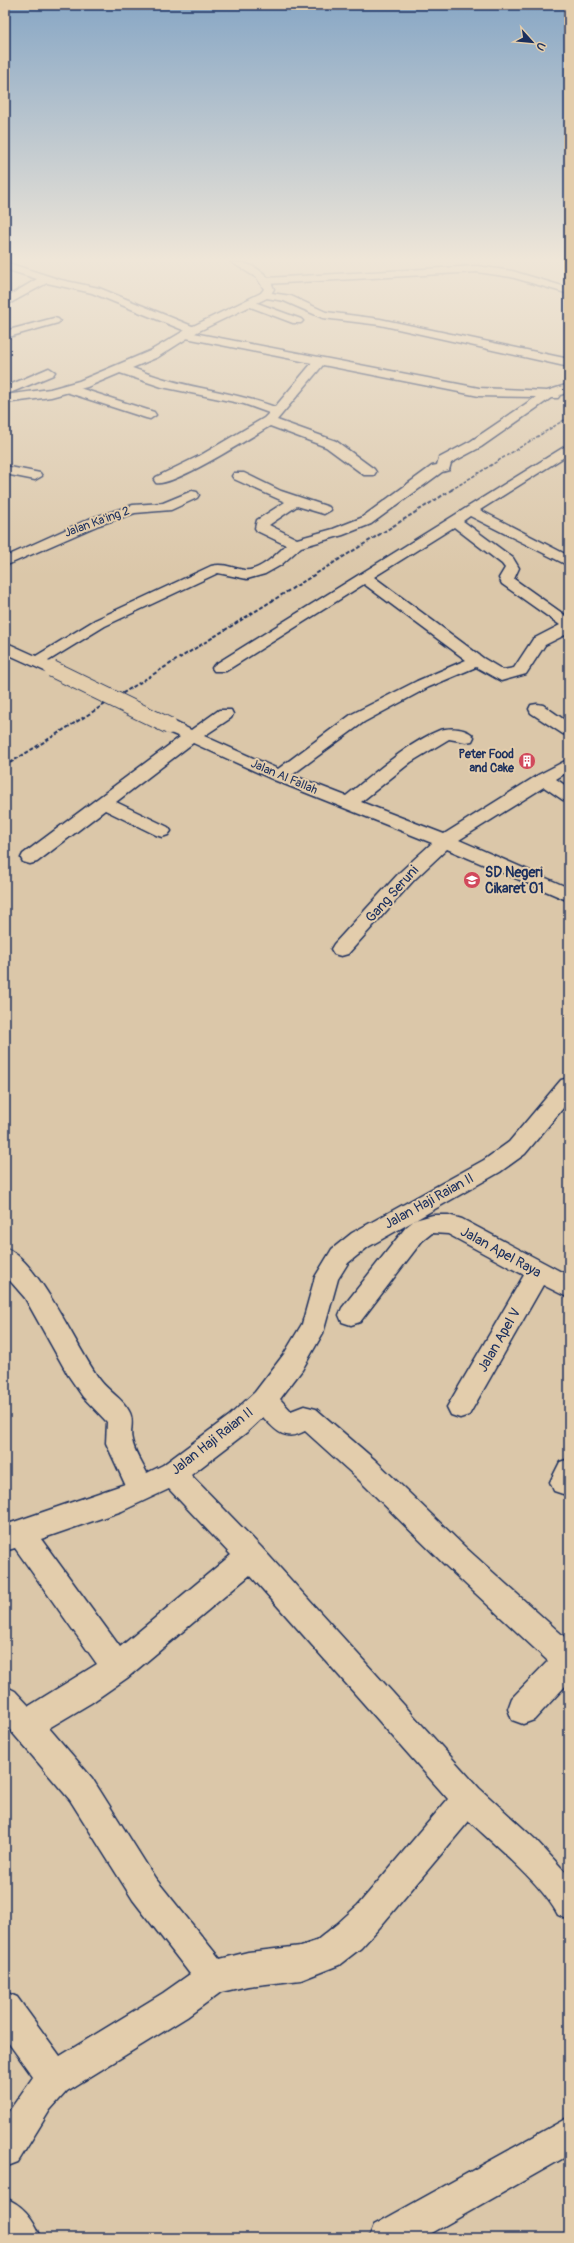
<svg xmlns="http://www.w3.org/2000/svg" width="574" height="2243" font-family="Pangolin,sans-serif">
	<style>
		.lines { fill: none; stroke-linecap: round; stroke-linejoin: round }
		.minor-casing { stroke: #1b2f5e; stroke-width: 3 }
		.major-casing { stroke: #1b2f5e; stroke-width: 3 }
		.minor { fill: #e3cdac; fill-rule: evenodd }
		.major { fill: #e3cdac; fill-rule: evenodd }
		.rail-far1 { stroke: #1b2f5e; stroke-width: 1.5; stroke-dasharray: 3.5 1.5; stroke-linecap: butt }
		.rail { stroke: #1b2f5e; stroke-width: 2; stroke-dasharray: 4 2; stroke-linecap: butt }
		.minor-bridge-casing { stroke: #1b2f5e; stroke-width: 18; stroke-linecap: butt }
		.minor-bridge { stroke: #e3cdac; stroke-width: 16 }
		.labels { text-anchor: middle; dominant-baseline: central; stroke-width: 4; stroke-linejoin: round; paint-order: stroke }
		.far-street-label { font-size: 12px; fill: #1b2f5e; stroke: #e3cdac }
		.far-poi-label { font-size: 12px; font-weight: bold; fill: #1b2f5e; stroke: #e3cdac; text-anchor: end }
		.poi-label { font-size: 14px; font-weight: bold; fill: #1b2f5e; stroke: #e3cdac; text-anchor: start }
		.street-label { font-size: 14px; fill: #1b2f5e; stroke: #e3cdac }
	</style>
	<rect width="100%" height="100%" fill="#dbc7a9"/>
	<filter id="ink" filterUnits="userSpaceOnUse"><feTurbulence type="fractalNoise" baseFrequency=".025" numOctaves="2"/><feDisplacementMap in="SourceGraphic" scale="8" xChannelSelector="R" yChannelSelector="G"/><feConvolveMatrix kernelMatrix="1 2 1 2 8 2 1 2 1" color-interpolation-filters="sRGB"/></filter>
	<g filter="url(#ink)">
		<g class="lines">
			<g class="minor-casing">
				<path id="minor" d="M5 262 61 280 99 288 197 328 199 330 194 333 479 388 547 391 569 384V392L560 395 558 398H551L481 447 451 463 449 470 442 472 371 524 343 535 301 547 281 565 265 574 247 579 218 573 105 626 48 661 57 668 55 671 49 673 5 653V642L36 656 95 620 211 566C223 563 233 568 244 570 259 572 277 554 286 545L257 531 255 528 257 520 285 502 234 479 232 476 234 473H244L281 491 329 507 331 510 324 514 297 506 269 525 297 539 333 529 361 518 432 466 437 465 439 458 471 441 536 397 479 396 323 365 277 420 336 441 374 469 376 472 374 475H364L326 447 270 426C251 437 173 487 156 483L154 480 156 477 201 455 264 418 269 413 244 404 162 387 117 372 115 369 117 366C127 364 142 372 152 375 192 389 235 392 275 407L312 363 181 337 179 335 181 333 188 332 92 293 47 283 5 306V298L37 279 5 269Z
					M477 266 512 271 569 288V294L511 277 477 272 266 284 261 281 266 278Z
					M265 292 291 296 326 312 380 319 569 359V367L380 325 323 318 284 301 261 297 259 295 261 293Z
					M249 300 301 319 303 321 301 323H293L245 305 243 303 245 301Z
					M54 318 58 319 60 321 58 323 5 338V331Z
					M49 368 55 372 53 375 5 395V387Z
					M70 385 154 412 156 415 150 419 146 418 66 392 64 389 66 386Z
					M569 444V454L480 510 569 556V566L470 516 463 521 513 558 519 568 514 579 569 618V633L545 645 526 674 501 681 476 667 429 687 364 722 292 775 346 796C375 773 406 744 440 730 450 727 468 728 474 737L472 741 466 742 449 739 411 762 361 802 444 834 538 775 569 759V771L556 779 569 788V801L563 800 544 787 459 840 569 888V901L447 849 414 880 348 954 341 956 334 954 331 949 334 944 400 872 432 843 274 780 193 743 116 802 168 827 171 831 168 835 162 837 156 835 105 810 37 862 30 864 23 862 21 858 23 854 180 737 163 730 161 726 163 722H175L191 730 219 710H231L233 714 231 718 204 736 278 769 352 714 417 681 466 660 364 584 226 671H214L212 668 214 665ZM454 527 502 564 505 568 499 578 502 584 560 625 533 639 514 668 503 670 483 658 374 577Z
					M5 466 40 473 42 476 35 480 5 474Z
					M192 491 197 492 199 495 197 498 171 510 135 513 99 525 5 566V557L89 519 133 505 163 503Z
					M537 704 543 705 569 723V735L563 734 531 713 529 709 531 705Z
					M569 1078V1101L525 1154 500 1172 368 1247 348 1263 338 1279 323 1333 302 1370 280 1399 291 1411 304 1406 316 1409 375 1460 465 1547 569 1641V1682L534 1720 523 1724 512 1720 508 1709 512 1698 548 1661 445 1565 357 1478 305 1431C285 1442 276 1431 263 1417L247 1432 191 1475 261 1547 479 1788 536 1840 569 1876V1920L558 1915C542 1884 496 1846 469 1821L380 1927 361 1948 339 1965 301 1980 248 1986 221 1992 187 2017 67 2091 50 2110 18 2162 5 2167V2117L33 2077 5 2038V1992L17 1997 60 2056 163 1993 190 1974 133 1900 70 1800 5 1724V1686L15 1691 29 1706 97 1664 15 1548 5 1551V1525L125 1484 106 1443 107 1422 83 1397 68 1375 25 1298 5 1275V1248C38 1259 77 1349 100 1380 108 1391 123 1399 129 1411 135 1421 129 1430 132 1440 134 1451 142 1463 147 1473L163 1465 229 1416 255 1392 284 1354 302 1324 315 1277 332 1249 352 1233 484 1160 509 1142 561 1080ZM169 1489 231 1555 120 1647 41 1539 122 1511ZM250 1575 448 1799 358 1905 337 1924 316 1941 301 1946 248 1952 220 1959 155 1878 92 1778 49 1728 91 1703 127 1678Z
					M433 1215H448L462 1219 569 1276V1298L543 1285 469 1415 460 1418 451 1415 447 1407 524 1275 448 1234 432 1233 422 1241 360 1322 351 1325 342 1322 339 1315 342 1308 406 1227 415 1220Z
					M569 1459V1492L563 1494 554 1491 550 1482 560 1462Z
					M569 2117V2155L423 2238H369L374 2225Z
					M5 2198C23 2205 33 2218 40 2235L39 2238H5Z"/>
			</g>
			<g class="major-casing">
				<path id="major" d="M231 262C250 262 268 271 274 289L269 297 197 332 158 357 87 387 51 397 5 403V395L50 389 79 381 150 351 189 328 261 293 264 289 257 278Z"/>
			</g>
			<use href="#minor" class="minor"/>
			<use href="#major" class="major"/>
			<path class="rail-far1" d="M451 490 569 417"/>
			<path class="rail" d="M5 766 453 489"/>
			<g class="minor-bridge-casing">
				<path id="minor-bridge" d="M52 669 169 726"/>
			</g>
			<use href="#minor-bridge" class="minor-bridge"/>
		</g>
	</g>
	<linearGradient id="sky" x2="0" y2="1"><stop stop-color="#88a7c5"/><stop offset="0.45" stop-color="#efe6d8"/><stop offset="1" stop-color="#efe6d8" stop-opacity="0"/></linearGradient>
	<rect width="574" height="576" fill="url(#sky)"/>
	<defs>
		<g id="building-disc" transform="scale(0.9)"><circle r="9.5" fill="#d1495b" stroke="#e3cdac"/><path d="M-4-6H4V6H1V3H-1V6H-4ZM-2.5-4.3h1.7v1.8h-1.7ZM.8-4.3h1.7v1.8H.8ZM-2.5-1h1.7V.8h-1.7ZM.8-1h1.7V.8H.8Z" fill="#fff"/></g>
		<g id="school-disc" transform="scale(0.9)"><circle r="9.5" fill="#d1495b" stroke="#e3cdac"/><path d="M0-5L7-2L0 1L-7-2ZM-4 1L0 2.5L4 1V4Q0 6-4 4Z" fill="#fff"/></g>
	</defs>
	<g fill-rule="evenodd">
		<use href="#building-disc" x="527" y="761"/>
		<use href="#school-disc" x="472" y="880"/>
	</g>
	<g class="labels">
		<g class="far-street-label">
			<text transform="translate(97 522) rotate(-20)">Jalan Ka'ing 2</text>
			<text transform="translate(284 777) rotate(23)">Jalan Al Fallah</text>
		</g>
		<g class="far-poi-label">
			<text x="514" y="754">Peter Food<tspan x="514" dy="14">and Cake</tspan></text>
		</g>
		<g class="poi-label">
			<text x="485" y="872">SD Negeri<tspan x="485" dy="16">Cikaret 01</tspan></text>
		</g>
		<g class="street-label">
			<text transform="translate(392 894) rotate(-48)">Gang Seruni</text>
			<text transform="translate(429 1201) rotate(-29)">Jalan Haji Raian II</text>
			<text transform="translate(501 1252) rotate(29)">Jalan Apel Raya</text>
			<text transform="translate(499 1340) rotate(-60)">Jalan Apel V</text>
			<text transform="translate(212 1441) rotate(-38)">Jalan Haji Raian II</text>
		</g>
	</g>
	<rect width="574" height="2243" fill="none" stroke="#e3cdac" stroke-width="20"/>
	<rect x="10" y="10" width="554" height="2223" fill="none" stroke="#1b2f5e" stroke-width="1.5" filter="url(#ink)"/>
	<g transform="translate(532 42) rotate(117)" stroke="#e3cdac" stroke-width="3" paint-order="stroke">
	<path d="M0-3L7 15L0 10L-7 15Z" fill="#1b2f5e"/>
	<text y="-6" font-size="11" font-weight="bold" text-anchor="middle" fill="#1b2f5e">U</text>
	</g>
</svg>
